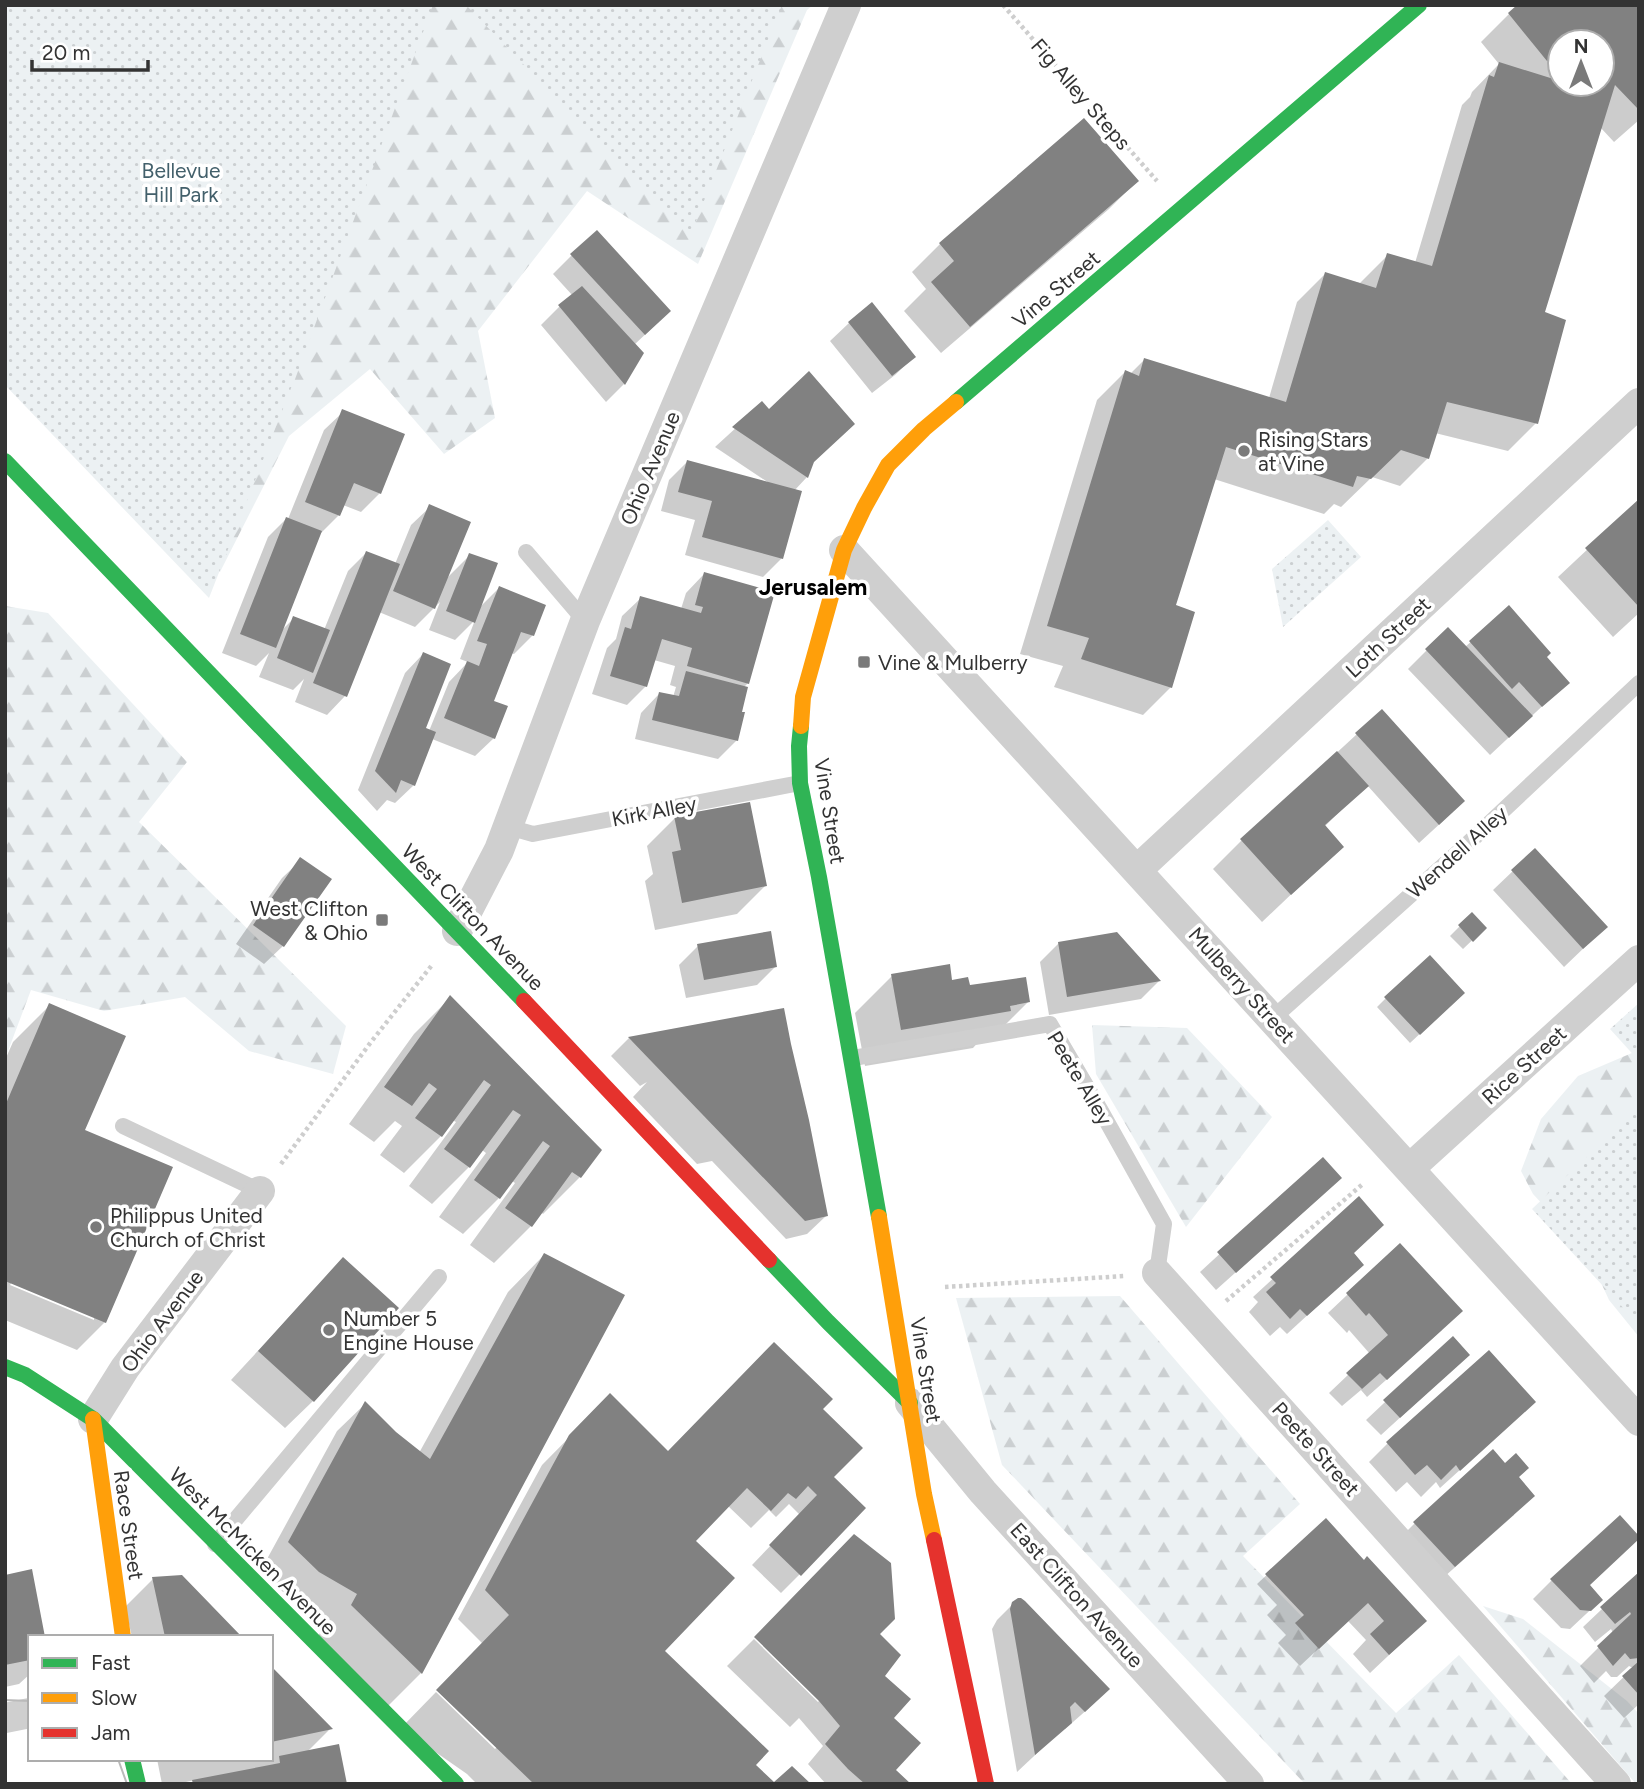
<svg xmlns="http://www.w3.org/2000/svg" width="1644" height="1789" font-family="Figtree,sans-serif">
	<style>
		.forest { fill: url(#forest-firs) }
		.park { fill: url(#park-dots) }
		.shadow { fill: #0003; fill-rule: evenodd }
		.building { fill: #818181 }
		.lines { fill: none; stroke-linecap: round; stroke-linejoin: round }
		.path { stroke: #cecece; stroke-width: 4.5; stroke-dasharray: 3.5 3.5; stroke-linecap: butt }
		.lane { stroke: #cfcfcf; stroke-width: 16 }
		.street { stroke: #cfcfcf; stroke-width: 30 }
		.fast { stroke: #30b455; stroke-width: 16 }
		.slow { stroke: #ff9f0a; stroke-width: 16 }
		.jam { stroke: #e5322d; stroke-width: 16 }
		.tram { stroke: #bababa; stroke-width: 2 }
		.poi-dot { fill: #7a7a7a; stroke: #fff; stroke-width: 2.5 }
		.labels { text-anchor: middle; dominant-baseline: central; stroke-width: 7; stroke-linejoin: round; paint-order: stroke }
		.street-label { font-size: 21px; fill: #333; stroke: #fff }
		.park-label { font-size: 21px; fill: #43606b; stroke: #fff }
		.poi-label { font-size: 21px; fill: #333; stroke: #fff; text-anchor: start }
		.neighbourhood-label { font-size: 23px; font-weight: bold; fill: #000; stroke: #fff }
	</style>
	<defs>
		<pattern id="forest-firs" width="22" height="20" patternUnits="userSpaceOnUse" patternTransform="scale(1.75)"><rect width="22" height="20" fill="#ecf1f3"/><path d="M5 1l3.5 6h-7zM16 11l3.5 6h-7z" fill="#cbcfd1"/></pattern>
		<pattern id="park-dots" width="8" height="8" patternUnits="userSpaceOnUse" patternTransform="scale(1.75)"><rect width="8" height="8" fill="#ecf1f3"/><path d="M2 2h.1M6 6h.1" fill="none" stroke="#cbcfd1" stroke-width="1.8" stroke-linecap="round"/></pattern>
	</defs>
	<rect width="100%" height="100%" fill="#fff"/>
	<path class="forest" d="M5 5H813L807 10 698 264 587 191 478 331 495 418 444 454 370 369 289 436 220 572 33 386Z
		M5 606 48 613 187 762 139 822 346 1026 333 1074 249 1051 185 997 104 1011 31 990 5 1059Z
		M1092 1025 1187 1028 1272 1117 1186 1227 1096 1074Z
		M1639 1050V1337L1609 1300 1587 1252 1533 1194 1521 1171 1541 1119 1578 1076Z
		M1120 1296 1300 1504 1243 1556 1396 1713 1459 1655 1572 1784H1305L1002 1465 956 1298Z
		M1483 1606 1523 1619 1627 1701 1639 1714V1784H1636Z"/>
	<path class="park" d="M5 5H433L294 382 293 383 209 598 5 385Z
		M466 5H782L690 236Z
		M1328 520 1361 557 1283 627 1272 569Z
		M1639 1003V1061L1610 1029Z
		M1639 1107V1325L1532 1209Z"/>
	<path class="shadow" d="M1639 5V120L1614 142 1600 127 1543 313 1536 423 1508 451 1435 433 1428 458 1400 486 1372 477 1341 507 1334 504 1324 514 1214 479 1174 606 1171 687 1143 715 1054 687 1063 666 1020 654 1097 400 1125 372 1130 374 1144 360 1269 398 1297 302 1325 274 1360 283 1388 255 1415 263 1462 105 1470 97 1472 92 1499 64 1481 42 1509 14ZM1560 42H1602V84H1560Z
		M1084 121 1137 181 1109 209 941 353 904 311 926 289 912 272 940 244Z
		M572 255 650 330 634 345 642 353 624 384 606 402 541 325 560 306 573 296 553 274Z
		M849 323 914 357 895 375 872 393 830 341Z
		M762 404 812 464 807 477 794 491 782 558 763 577 685 555 695 520 661 511 669 480 688 461 769 483 715 447Z
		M343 412 380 493 361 512 343 505 339 515 320 534 281 631 294 618 324 630 348 571 366 553 395 564 411 525 430 507 447 578 470 555 479 608 499 588 533 635 514 654 511 653 492 702 494 738 475 756 432 739 414 785 395 803 387 800 377 811 358 790 405 673 423 654 424 729 429 731 449 682 468 662 460 659 475 620 455 640 429 630 440 602 415 627 379 612 345 696 327 715 295 702 304 679 293 690 259 677 269 653 256 666 222 653 268 537 286 519H288L324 430Z
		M1639 501V613L1613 637 1558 577Z
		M704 574 748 683 743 688 737 740 718 759 635 739 641 713 659 694 673 697 676 687 670 685 675 666 654 660 646 686 627 705 592 694 607 648 616 639 622 616 641 598 681 609 686 593Z
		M1509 608 1544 657 1567 683 1490 755 1408 669 1427 650 1465 647Z
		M1382 711 1444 820 1419 843 1367 785 1324 827 1342 846 1262 922 1213 869 1241 841Z
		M675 818 765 886 737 914 655 930 645 881 653 874 647 846Z
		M1535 850 1587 945 1564 967 1493 890Z
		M301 860 283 946 264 964 236 944 282 878Z
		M1472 914 1485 928 1463 949 1450 936Z
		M1059 943 1159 981 1141 999 1049 1015 1040 962Z
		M698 946 776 966 757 985 686 998 679 965Z
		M892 976 969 987 1029 1001 992 1038 980 1040 973 1048 865 1066 855 1013Z
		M450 998 580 1177 543 1214 541 1212 531 1226 494 1263 470 1245 515 1183 512 1181 499 1198 463 1234 439 1217 486 1153 482 1150 469 1167 432 1204 409 1186 456 1122 452 1120 441 1136 404 1173 380 1155 402 1126 395 1121 374 1142 349 1124 414 1034Z
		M1386 998 1454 1002 1410 1043 1377 1007Z
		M50 1005 84 1131 105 1322 77 1350 5 1320V1060L13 1042ZM12 1282 94 1316V1320L10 1285Z
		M629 1038 826 1216 807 1234 786 1239 712 1161 697 1164 633 1097 647 1082 640 1086 611 1056Z
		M1323 1159 1321 1196 1216 1290 1200 1272Z
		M1359 1199 1352 1254 1362 1265 1287 1334 1280 1327 1270 1336 1249 1312 1258 1302 1253 1297Z
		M1400 1245 1442 1330 1367 1397 1361 1390 1342 1406 1329 1393 1370 1354 1349 1330 1347 1333 1328 1313Z
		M544 1255 421 1673 385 1709 315 1642 327 1620 291 1600 261 1570 337 1431 365 1404 395 1433 419 1453 508 1292Z
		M316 1288 313 1401 285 1428 231 1380Z
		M1453 1338 1449 1373 1381 1435 1366 1420Z
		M610 1396 668 1453 821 1409 831 1477 800 1574 781 1593 752 1565 800 1515 789 1504 776 1517 769 1510 751 1528 728 1506 685 1550 662 1651 754 1765 773 1784H477L467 1774 401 1728 436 1692 495 1749 498 1746 483 1644 458 1619 542 1465Z
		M1515 1420 1440 1488 1436 1482 1421 1497 1407 1482 1396 1492 1369 1462 1388 1443Z
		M1505 1466 1517 1478 1514 1515 1435 1585 1396 1542 1415 1523Z
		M1326 1520 1342 1538 1406 1639 1370 1673 1353 1654 1366 1640 1348 1621 1300 1666 1278 1643 1286 1635 1267 1615 1277 1605 1257 1584Z
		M1639 1574V1704L1624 1718 1604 1696 1633 1668 1629 1666 1617 1677H1611L1606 1671 1594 1683 1580 1666 1613 1633 1611 1629 1595 1642 1583 1627Z
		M5 1576 30 1637V1674L19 1684 5 1687Z
		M153 1579 240 1637H132L125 1607Z
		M1552 1580 1589 1585 1601 1600 1570 1629 1561 1628 1533 1599Z
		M1016 1601 1089 1708 1065 1729 1064 1728 1017 1772 992 1629 997 1620Z
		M878 1634 893 1770 909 1784H826L808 1764 823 1746 799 1718 790 1727 727 1666 754 1639 818 1702Z
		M271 1669 330 1729 307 1752 346 1784H191L195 1780 177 1784H162L157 1759H271Z"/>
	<path class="building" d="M1517 5H1639V110L1615 85 1545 312 1566 320 1538 424 1447 402 1429 459 1401 450 1371 479 1357 476 1353 487 1226 447 1176 605 1195 612 1172 688 1081 659 1089 638 1047 626 1125 370 1139 376 1144 358 1286 402 1325 272 1376 288 1387 253 1432 266 1489 75 1494 77 1499 62 1560 81V84H1602V42H1560V64L1547 61 1508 13Z
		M1084 118 1139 181 970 327 931 282 954 261 939 243Z
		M597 230 671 311 645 335 570 254Z
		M582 286 644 353 625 385 558 305Z
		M872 302 916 357 892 376 848 322Z
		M809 371 855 424 814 462 808 478 732 427 762 401 769 409Z
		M342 409 405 434 381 494 354 483 340 516 305 502Z
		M687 460 802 491 783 559 702 537 712 501 678 492Z
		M1639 499V607L1585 548Z
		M429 504 471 522 435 609 393 591Z
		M286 517 322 531 276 648 240 634Z
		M366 551 400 564 347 697 313 683Z
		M469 553 498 563 475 623 446 611Z
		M704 572 775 592 749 684 687 666 692 648 662 639 647 687 610 676 625 627 631 629 640 596 701 613 703 607 695 605Z
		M499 586 546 605 534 636 521 632 494 701 508 706 495 739 444 718 467 661 479 666 487 644 477 641Z
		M1509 605 1551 653 1547 657 1570 683 1542 707 1519 682 1512 689 1469 641Z
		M293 616 330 630 313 673 277 658Z
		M1448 627 1533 716 1509 738 1425 649Z
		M423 652 451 664 426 728 436 732 415 786 401 780 396 793 375 771Z
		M686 671 748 687 742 712H745L738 741 652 720 659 692 679 696Z
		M1382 709 1465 801 1439 825 1355 733Z
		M1337 751 1369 786 1325 825 1344 847 1291 895 1240 839Z
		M750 802 767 886 682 903 672 852 681 850 674 816Z
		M1535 848 1608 927 1583 949 1511 870Z
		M300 857 332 879 284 947 253 925Z
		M1472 912 1487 928 1473 942 1458 925Z
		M771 931 777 967 704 980 697 944Z
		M1117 932 1161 981 1067 997 1058 942Z
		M1430 955 1465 993 1420 1035 1384 997Z
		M950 964 952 980 968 977 970 985 1026 977 1030 1002 1010 1006 1011 1011 901 1030 891 974Z
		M450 995 602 1150 581 1178 572 1172 532 1227 505 1208 550 1146 543 1141 500 1199 474 1180 521 1115 513 1110 470 1168 444 1149 491 1085 484 1080 442 1137 415 1118 437 1089 429 1083 412 1106 384 1087Z
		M49 1003 126 1036 85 1130 173 1167 106 1323 5 1281V1106Z
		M784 1008 791 1044 809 1120 828 1216 805 1221 628 1037Z
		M1323 1157 1342 1178 1236 1273 1217 1252Z
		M1359 1196 1384 1225 1354 1253 1364 1265 1307 1316 1300 1309 1290 1319 1266 1292 1276 1283 1270 1277Z
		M1400 1243 1463 1311 1387 1380 1380 1373 1362 1389 1346 1373 1388 1335 1369 1313 1366 1316 1346 1293Z
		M544 1253 625 1295 422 1674 351 1605 357 1594 319 1572 288 1542 365 1401 396 1432 430 1459Z
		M343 1257 399 1308 314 1402 258 1351Z
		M1453 1336 1470 1355 1400 1418 1383 1400Z
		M774 1342 833 1399 823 1409 863 1448 834 1477 866 1508 801 1576 769 1545 817 1495 808 1486 796 1499 788 1493 771 1511 747 1488 696 1541 735 1578 665 1651 769 1751 756 1765 774 1782 792 1766 811 1784H534L436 1690 509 1615 485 1590 569 1435 610 1393 668 1451Z
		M1489 1350 1536 1402 1460 1471 1456 1465 1441 1480 1427 1465 1415 1475 1386 1442Z
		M1493 1449 1505 1463 1516 1453 1529 1468 1519 1477 1535 1496 1455 1567 1413 1522Z
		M1620 1515 1639 1536V1539L1590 1585 1603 1600 1591 1611 1580 1610 1550 1579Z
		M1326 1518 1364 1560 1367 1556 1427 1621 1389 1655 1370 1634 1384 1621 1368 1603 1319 1649 1295 1623 1304 1615 1265 1574Z
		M854 1534 891 1563 895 1619 880 1634 901 1655 885 1676 911 1699 894 1718 921 1743 896 1770 911 1784H865L848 1769 825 1744 840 1726 819 1701 754 1637Z
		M32 1569 45 1637H30V1660L5 1665V1575Z
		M1639 1572V1658L1630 1659 1625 1653 1613 1666 1597 1646 1631 1614 1630 1612 1615 1624 1600 1607Z
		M182 1575 242 1637H165L152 1577Z
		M1018 1598H1021L1025 1601 1110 1689 1085 1712 1075 1702 1070 1707 1072 1723 1035 1755 1010 1609 1012 1602Z
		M1639 1661V1695L1622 1676Z
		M271 1666 333 1729 271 1742Z
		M339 1744 347 1784H193L192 1780 280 1763 279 1756Z"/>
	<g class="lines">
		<path class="path" d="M1003 5 1157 181
			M281 1164 371 1042 432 965
			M945 1287 1125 1276
			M1226 1301 1364 1183"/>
		<path class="lane" d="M526 552 585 621
			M508 827 533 834 543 832 800 783
			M1272 1019 1463 848 1639 683
			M853 1058 1050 1024 1101 1111 1164 1224 1157 1273
			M123 1126 260 1191
			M215 1544 439 1277"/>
		<path class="street" d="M844 550 1639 1421
			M1137 870 1639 403
			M457 931 499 850 585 621 846 5
			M1409 1169 1639 960
			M1157 1273 1616 1784
			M910 1403 983 1492 1249 1784
			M93 1419 125 1368 260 1191
			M5 1718 30 1713"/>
		<path class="fast" d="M956 402 1419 5
			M5 461 524 1001
			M801 726 799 746 800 783 819 877 879 1217
			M769 1260 828 1322 910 1403
			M5 1367 25 1375 93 1419 456 1784
			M132 1759 138 1784"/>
		<path class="slow" d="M801 726 803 697 844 550 864 508 888 465 924 429 956 402
			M879 1217 924 1494 934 1540
			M93 1419 123 1637"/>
		<path class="jam" d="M524 1001 769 1260
			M934 1540 986 1784"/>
		<path class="tram" d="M5 1700 30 1701
			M118 1759 127 1784"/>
	</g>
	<g class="poi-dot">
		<circle cx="1244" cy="451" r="7"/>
		<rect x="857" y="655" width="14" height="14" rx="3.5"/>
		<rect x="375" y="913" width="14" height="14" rx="3.5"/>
		<circle cx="96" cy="1227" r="7"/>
		<circle cx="329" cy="1330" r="7"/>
	</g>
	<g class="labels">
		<g class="street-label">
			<text transform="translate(1081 94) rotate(49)">Fig Alley Steps</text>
			<text transform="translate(1056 289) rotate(-40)">Vine Street</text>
			<text transform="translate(650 468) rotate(-67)">Ohio Avenue</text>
			<text transform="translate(1388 637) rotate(-43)">Loth Street</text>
			<text transform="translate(654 811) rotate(-11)">Kirk Alley</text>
			<text transform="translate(830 811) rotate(81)">Vine Street</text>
			<text transform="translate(1457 852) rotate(-42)">Wendell Alley</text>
			<text transform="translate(473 917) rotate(46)">West Clifton Avenue</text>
			<text transform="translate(1242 985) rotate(48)">Mulberry Street</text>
			<text transform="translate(1524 1065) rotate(-42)">Rice Street</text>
			<text transform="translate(1080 1078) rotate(59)">Peete Alley</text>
			<text transform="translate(162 1321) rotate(-53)">Ohio Avenue</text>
			<text transform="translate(926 1370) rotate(81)">Vine Street</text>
			<text transform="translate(1316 1449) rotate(48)">Peete Street</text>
			<text transform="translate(129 1525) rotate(82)">Race Street</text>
			<text transform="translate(253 1551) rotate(45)">West McMicken Avenue</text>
			<text transform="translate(1077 1595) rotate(48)">East Clifton Avenue</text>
		</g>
		<g class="park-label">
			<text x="181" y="170">Bellevue<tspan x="181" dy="24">Hill Park</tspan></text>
		</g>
		<g class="poi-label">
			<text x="1258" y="439">Rising Stars<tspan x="1258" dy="24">at Vine</tspan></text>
			<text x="878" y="662">Vine &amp; Mulberry</text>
			<text x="368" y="908" text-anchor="end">West Clifton<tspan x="368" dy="24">&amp; Ohio</tspan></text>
			<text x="110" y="1215">Philippus United<tspan x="110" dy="24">Church of Christ</tspan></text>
			<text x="343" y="1318">Number 5<tspan x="343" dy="24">Engine House</tspan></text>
		</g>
		<g class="neighbourhood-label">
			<text x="813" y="587">Jerusalem</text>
		</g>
	</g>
	<rect width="1644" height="1789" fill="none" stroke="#333333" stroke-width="14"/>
	<rect x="28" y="1635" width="245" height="126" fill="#ffffff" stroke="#adadad" stroke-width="2"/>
	<rect x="42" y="1658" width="35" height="10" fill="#30b455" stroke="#adadad" stroke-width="2"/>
	<text x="91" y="1670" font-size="21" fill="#333333">Fast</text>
	<rect x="42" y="1693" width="35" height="10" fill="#ff9f0a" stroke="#adadad" stroke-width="2"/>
	<text x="91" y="1705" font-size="21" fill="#333333">Slow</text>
	<rect x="42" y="1728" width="35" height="10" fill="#e5322d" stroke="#adadad" stroke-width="2"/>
	<text x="91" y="1740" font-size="21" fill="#333333">Jam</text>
	<g transform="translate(1581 63)"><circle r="33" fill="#ffffff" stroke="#adadad" stroke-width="2"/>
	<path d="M0-5L12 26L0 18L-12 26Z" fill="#7a7a7a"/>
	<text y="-10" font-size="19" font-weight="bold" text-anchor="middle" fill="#333333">N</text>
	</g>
	<path d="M32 60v10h116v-10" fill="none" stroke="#333333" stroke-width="3.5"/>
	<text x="42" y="60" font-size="21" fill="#333333" stroke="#ffffff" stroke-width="5" paint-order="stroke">20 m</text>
</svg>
